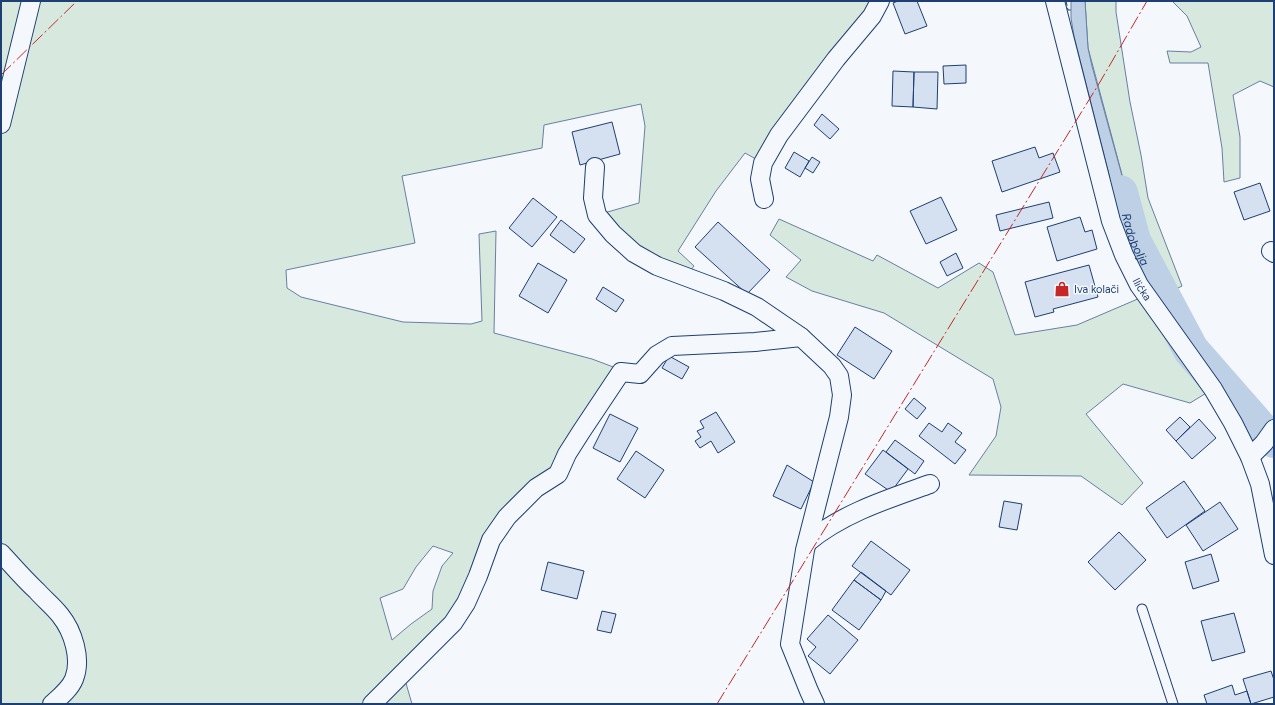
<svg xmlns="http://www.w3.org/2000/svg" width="1275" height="705" font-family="Figtree,sans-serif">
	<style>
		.green { fill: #d7e8df; stroke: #687fa3; fill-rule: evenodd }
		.water { fill: #bed0e5; stroke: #687fa3 }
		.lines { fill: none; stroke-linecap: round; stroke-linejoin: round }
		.river { stroke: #bed0e5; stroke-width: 36 }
		.building { fill: #d5e0f0; stroke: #1d3f73 }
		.service-casing { stroke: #1d3f73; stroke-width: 11 }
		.minor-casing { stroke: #1d3f73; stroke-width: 20 }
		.service { stroke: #f4f7fb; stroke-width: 9 }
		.minor { stroke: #f4f7fb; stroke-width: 18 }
		.fence { stroke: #1d3f73; stroke-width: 1; stroke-dasharray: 5 2; stroke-linecap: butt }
		.power { stroke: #c62828; stroke-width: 1; stroke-dasharray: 14 3 2 3; stroke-linecap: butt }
		.labels { text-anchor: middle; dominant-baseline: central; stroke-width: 3; stroke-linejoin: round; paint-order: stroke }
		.street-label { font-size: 11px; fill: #1d3f73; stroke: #f4f7fb }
		.poi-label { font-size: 11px; fill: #1d3f73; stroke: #f4f7fb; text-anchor: start }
		.water-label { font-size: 12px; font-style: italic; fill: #1d3f73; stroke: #f4f7fb }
	</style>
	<rect width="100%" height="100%" fill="#f4f7fb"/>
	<path class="green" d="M1 1H880L763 163 745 153 716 191 678 251 694 266 686 276 662 268 597 215 639 203 645 126 641 104 544 125 542 148 402 176 415 243 286 270 287 288 301 297 403 322 471 324 482 321 479 234 496 231 494 333 592 359 616 368 567 454 522 500 478 576 403 673 412 704H1ZM433 546 453 553 442 566 433 591 432 609 411 624 392 640 380 598 403 589 416 567Z
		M1085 1H1116V12L1130 102 1141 155 1148 198 1182 286 1174 290 1139 238 1088 48Z
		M1172 1H1274V87L1260 81 1233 95 1240 137V178L1224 182 1222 148 1208 63H1170L1167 51 1191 52 1201 47 1187 16Z
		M779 219 873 261 877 255 938 288 979 263 993 272 1015 335 1077 325 1147 295 1213 389 1190 403 1123 384 1086 414 1143 483 1122 505 1081 476 969 475 996 436 1001 407 993 379 884 313 812 291 786 277 801 260 770 235Z"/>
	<path class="water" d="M1071 1H1085L1088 48 1092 66 1139 238 1129 244 1117 206 1074 36 1071 18Z"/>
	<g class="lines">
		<path class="river" id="s1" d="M1120 193 1133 241 1191 350 1263 432 1274 440"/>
	</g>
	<path class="building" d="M898 1H917L927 26 905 34 893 3Z
		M966 65V83L944 84 943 66Z
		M893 71 914 72 913 107 892 106Z
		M914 72H938L937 109 913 107Z
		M822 114 839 129 830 139 814 125Z
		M612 122 620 154 580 165 572 132Z
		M1035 147 1039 158 1053 153 1060 172 1002 192 992 161Z
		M794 152 809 161 800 177 785 168Z
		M812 157 820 162 813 173 805 168Z
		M1260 183 1270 211 1244 220 1234 192Z
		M941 197 957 230 926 244 910 211Z
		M533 198 557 217 532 247 509 228Z
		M1049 202 1053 218 1000 231 996 215Z
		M1080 217 1085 232 1092 230 1097 249 1057 261 1047 227Z
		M561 220 585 239 574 253 550 235Z
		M718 222 770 270 747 294 695 247Z
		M956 253 963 268 947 276 940 262Z
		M538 263 567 280 548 313 519 296Z
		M1089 265 1098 297 1053 309 1054 312 1035 317 1025 282Z
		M603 287 624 300 616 312 596 299Z
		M855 327 892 351 874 379 837 355Z
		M669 356 689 367 682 379 662 368Z
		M914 398 926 408 917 419 905 409Z
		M716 412 735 442 718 453 711 441 700 448 695 441 701 437 697 431 704 428 700 421Z
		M610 414 638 428 620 462 593 448Z
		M1180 417 1190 427 1176 441 1166 430Z
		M1199 419 1216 438 1192 459 1176 441Z
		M929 423 942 432 948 423 962 433 955 442 966 450 955 464 919 436Z
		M895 440 924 461 915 474 886 452Z
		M883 450 908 469 891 492 865 474Z
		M636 451 664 470 645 498 617 479Z
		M787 465 814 482 801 509 773 496Z
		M1184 481 1205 511 1167 538 1146 508Z
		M1004 501 1022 504 1017 530 999 527Z
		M1220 502 1238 529 1203 551 1186 525Z
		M1119 532 1146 560 1115 590 1088 562Z
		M871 541 910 570 891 595 852 566Z
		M1211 554 1219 581 1193 589 1185 562Z
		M548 562 584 571 577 599 541 590Z
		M861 572 886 591 881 600 854 580Z
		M854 580 881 600 859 630 832 610Z
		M602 611 616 614 611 633 597 630Z
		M1234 613 1245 652 1212 661 1201 621Z
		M828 615 858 640 830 674 808 656 816 647 807 639Z
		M1271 671 1274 680V697L1251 704 1243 679Z
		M1232 685 1235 695 1247 691 1251 704H1207L1204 695Z"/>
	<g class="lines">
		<g class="service-casing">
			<path id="service" d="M1142 609 1173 704"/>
		</g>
		<g class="minor-casing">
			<g id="minor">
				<path id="s2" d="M1055 1 1111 221 1124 255 1139 285 1213 389 1233 423 1250 457 1260 484 1274 555"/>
				<path d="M1 124 31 1"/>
				<path d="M595 167 593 198 597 215 613 234 634 253 657 266 724 291 757 307 801 337 832 366 839 376 842 395 839 417 805 550 790 644 809 691 815 704"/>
				<path d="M764 199 760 179 763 163 779 135 836 59 872 16 880 1"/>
				<path d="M1271 251 1274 253"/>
				<path d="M1250 457 1264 443 1274 429"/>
				<path d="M808 542C843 513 888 499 930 484"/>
				<path d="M1 553C13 566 24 579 37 591 44 599 53 606 60 615 73 631 82 659 74 679 70 689 60 697 52 704"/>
				<path d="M372 704 453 623 466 603 478 576 491 540 507 517 536 488 558 474 567 454 581 432 621 372 640 374 657 355 672 346 755 342 801 337"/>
			</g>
		</g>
		<use href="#service" class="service"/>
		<use href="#minor" class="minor"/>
		<path class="fence" d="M1066 1 1068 10H1071"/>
		<path class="power" d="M1 75 77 1
			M717 704 1100 82 1147 1"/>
	</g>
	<defs>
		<g id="shop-bare" transform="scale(1.2)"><path d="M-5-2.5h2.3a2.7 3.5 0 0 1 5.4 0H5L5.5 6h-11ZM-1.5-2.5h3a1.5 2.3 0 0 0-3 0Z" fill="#c62828" stroke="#f4f7fb" stroke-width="2.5" paint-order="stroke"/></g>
	</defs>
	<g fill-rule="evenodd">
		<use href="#shop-bare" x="1062" y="289"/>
	</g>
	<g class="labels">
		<g class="street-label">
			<text stroke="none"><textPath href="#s2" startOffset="302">Ilićka</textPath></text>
		</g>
		<g class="poi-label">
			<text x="1074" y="289">Iva kolači</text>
		</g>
		<g class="water-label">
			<text stroke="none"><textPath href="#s1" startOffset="49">Radobolja</textPath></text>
		</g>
	</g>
	<rect width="1275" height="705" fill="none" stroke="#1d3f73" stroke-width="4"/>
</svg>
